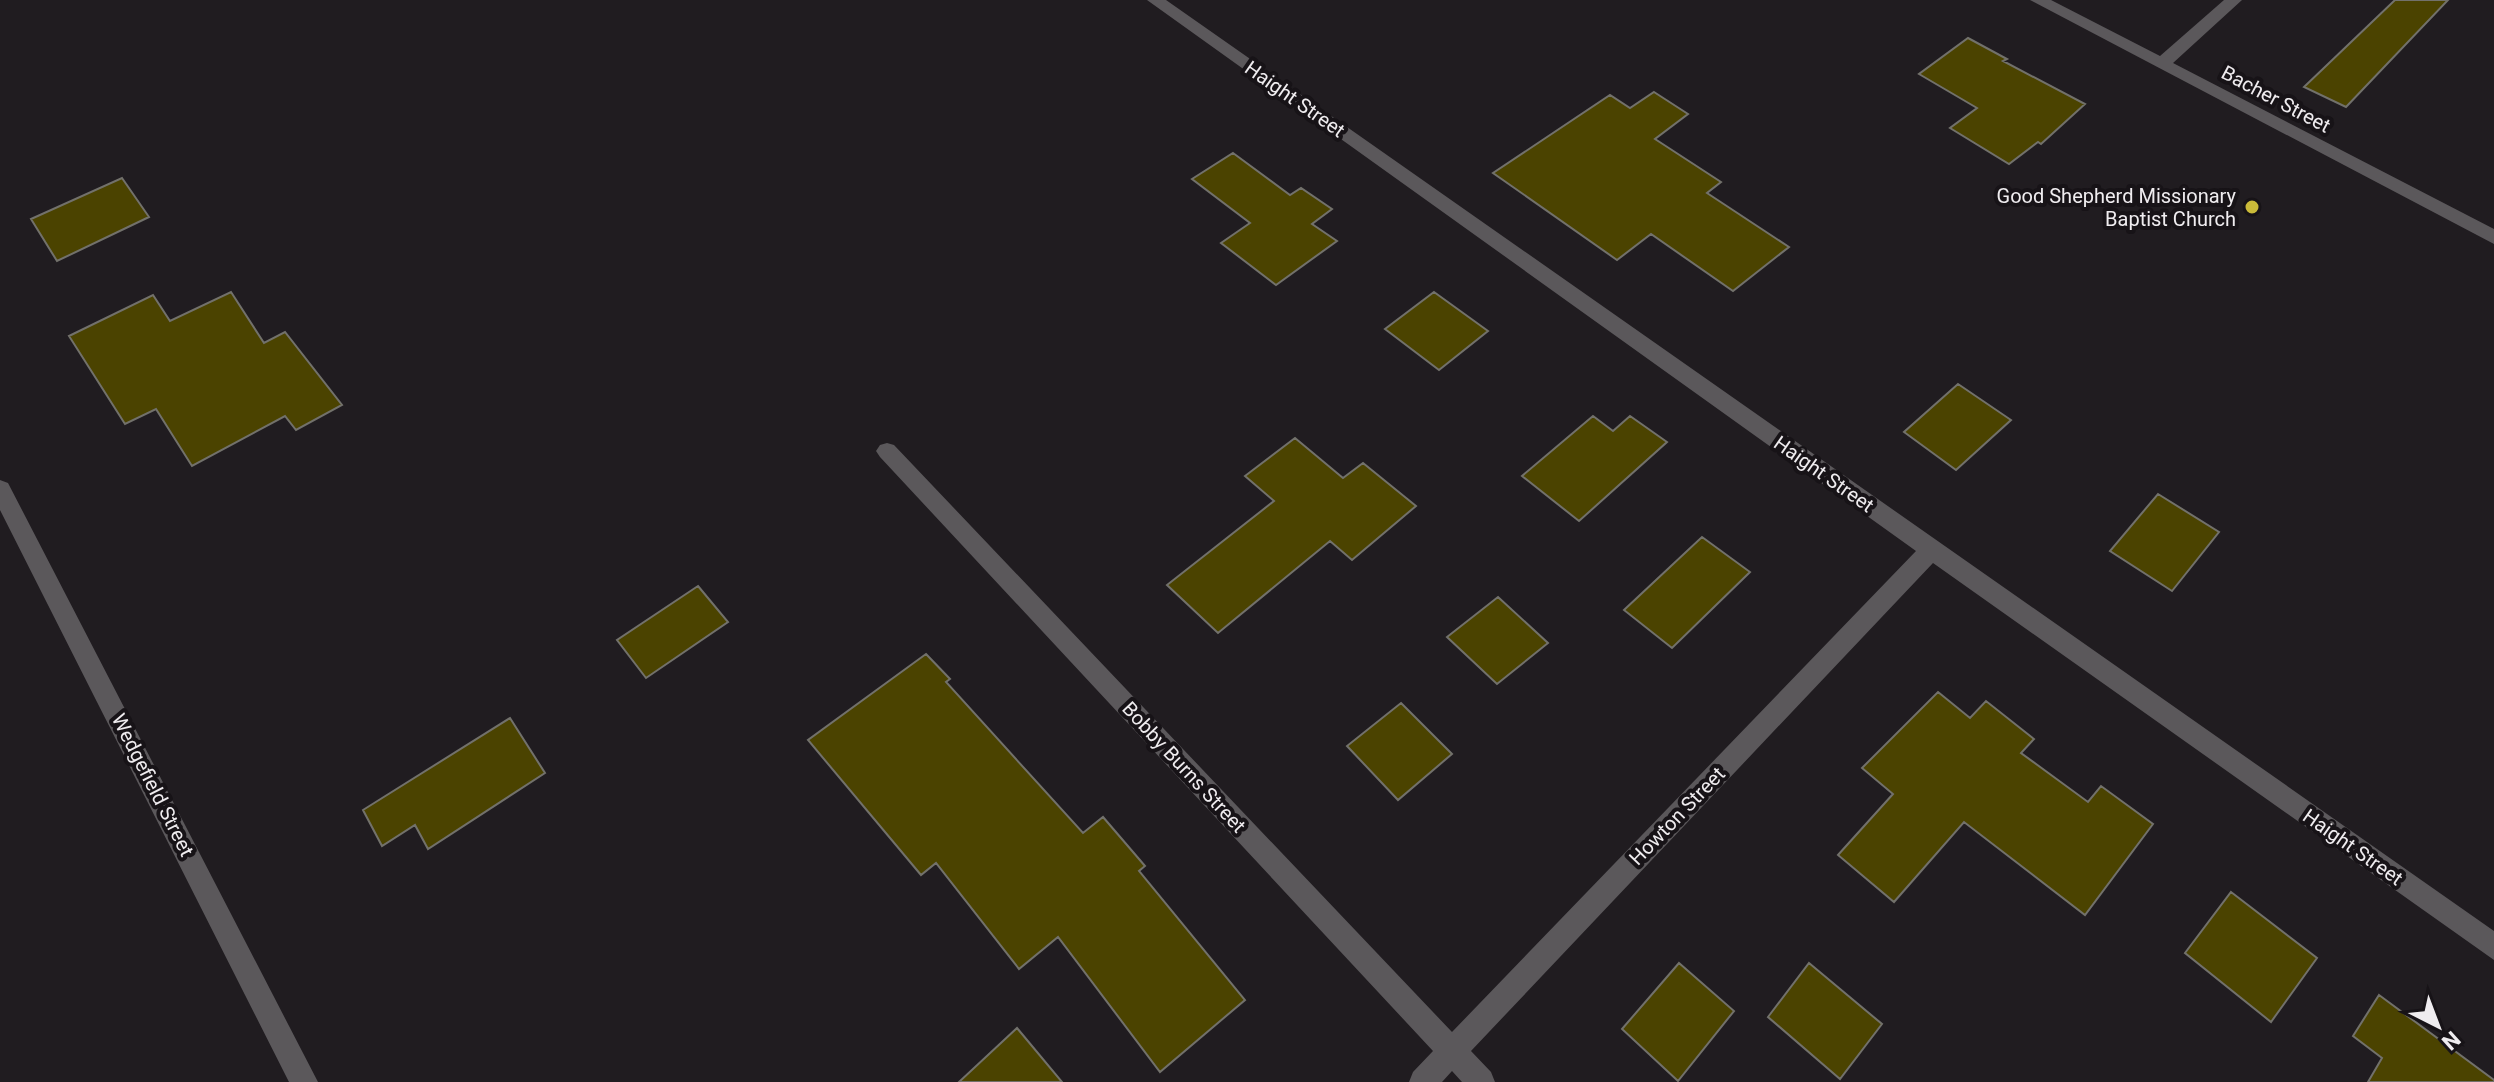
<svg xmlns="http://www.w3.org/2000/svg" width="2494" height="1082" font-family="Roboto,sans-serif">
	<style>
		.building { fill: #4b4300; stroke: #72716b; stroke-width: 2 }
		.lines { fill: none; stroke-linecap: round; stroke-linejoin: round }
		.minor { fill: #5b585b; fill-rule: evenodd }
		.poi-dot { fill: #caba39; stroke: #171317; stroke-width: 3 }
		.labels { text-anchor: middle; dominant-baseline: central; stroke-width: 8; stroke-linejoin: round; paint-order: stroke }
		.street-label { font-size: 20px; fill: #efecef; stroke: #171317 }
		.poi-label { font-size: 20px; fill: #efecef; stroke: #171317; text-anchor: end }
	</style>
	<rect width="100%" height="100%" fill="#201c20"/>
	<path class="building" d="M2395 0H2448L2346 107 2304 87Z
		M1968 38 2007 59 2003 61 2085 104 2041 144 2038 142 2009 164 1950 128 1977 108 1919 74Z
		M1654 92 1688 114 1655 139 1721 182 1707 193 1789 247 1733 291 1651 234 1617 260 1493 173 1610 95 1630 108Z
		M1233 153 1290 195 1301 188 1332 209 1312 224 1337 241 1276 285 1221 243 1250 223 1192 179Z
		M122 178 149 217 57 261 31 219Z
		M231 292 264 343 285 332 342 405 296 430 285 416 192 466 156 409 125 424 69 336 153 295 170 321Z
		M1434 292 1488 331 1439 370 1385 329Z
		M1958 384 2011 420 1956 470 1904 432Z
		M1593 416 1613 431 1630 416 1667 442 1579 521 1522 476Z
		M1295 438 1343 478 1363 463 1416 506 1352 560 1330 541 1218 633 1167 585 1274 501 1245 476Z
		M2158 494 2219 532 2172 591 2110 551Z
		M1702 537 1750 572 1672 648 1624 610Z
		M698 586 728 622 646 678 617 640Z
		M1498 597 1548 643 1497 684 1447 637Z
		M926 654 950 679 946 682 1083 833 1103 817 1145 866 1139 871 1245 1000 1160 1072 1058 937 1019 969 936 863 921 875 808 740Z
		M1938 692 1970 718 1986 701 2034 739 2021 753 2088 802 2101 786 2153 824 2085 915 1964 822 1894 902 1838 855 1893 794 1862 768Z
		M1401 703 1452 754 1398 800 1347 746Z
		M510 718 545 773 428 849 415 825 382 846 363 810Z
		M2231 892 2317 958 2271 1022 2185 953Z
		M1679 963 1734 1011 1678 1081 1622 1029Z
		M1809 963 1882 1024 1840 1079 1768 1017Z
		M2379 995 2494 1080V1082H2368L2382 1058 2353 1036Z
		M1017 1028 1062 1082H959Z"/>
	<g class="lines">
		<path class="minor" d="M1147 0H1166L2494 931V960L1933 563 1471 1051 1491 1072 1495 1082H1462L1452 1071 1442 1082H1409L1413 1072 1433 1051 880 457 876 451 880 445 887 443 894 445 1452 1032 1916 551Z
			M2030 0H2051L2160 56 2224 0H2242L2173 63 2494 229V244Z
			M0 480 8 483 318 1082H289L0 510Z"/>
	</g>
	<circle class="poi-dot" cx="2252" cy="207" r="8"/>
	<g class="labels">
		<g class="street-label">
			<text transform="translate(1295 99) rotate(35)">Haight Street</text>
			<text transform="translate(2276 99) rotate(28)">Bacher Street</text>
			<text transform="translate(1824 474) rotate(35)">Haight Street</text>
			<text transform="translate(1184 767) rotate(47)">Bobby Burns Street</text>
			<text transform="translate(153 785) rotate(63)">Wedgefield Street</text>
			<text transform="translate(1677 816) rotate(-46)">Howton Street</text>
			<text transform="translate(2353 847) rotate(35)">Haight Street</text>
		</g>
		<g class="poi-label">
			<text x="2236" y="196">Good Shepherd Missionary<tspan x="2236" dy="23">Baptist Church</tspan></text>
		</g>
	</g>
	<g transform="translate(2438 1026) rotate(138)" stroke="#171317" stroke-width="6" paint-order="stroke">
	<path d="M0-6L14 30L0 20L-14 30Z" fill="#efecef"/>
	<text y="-12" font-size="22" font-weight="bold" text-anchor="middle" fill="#efecef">N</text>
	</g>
</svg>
